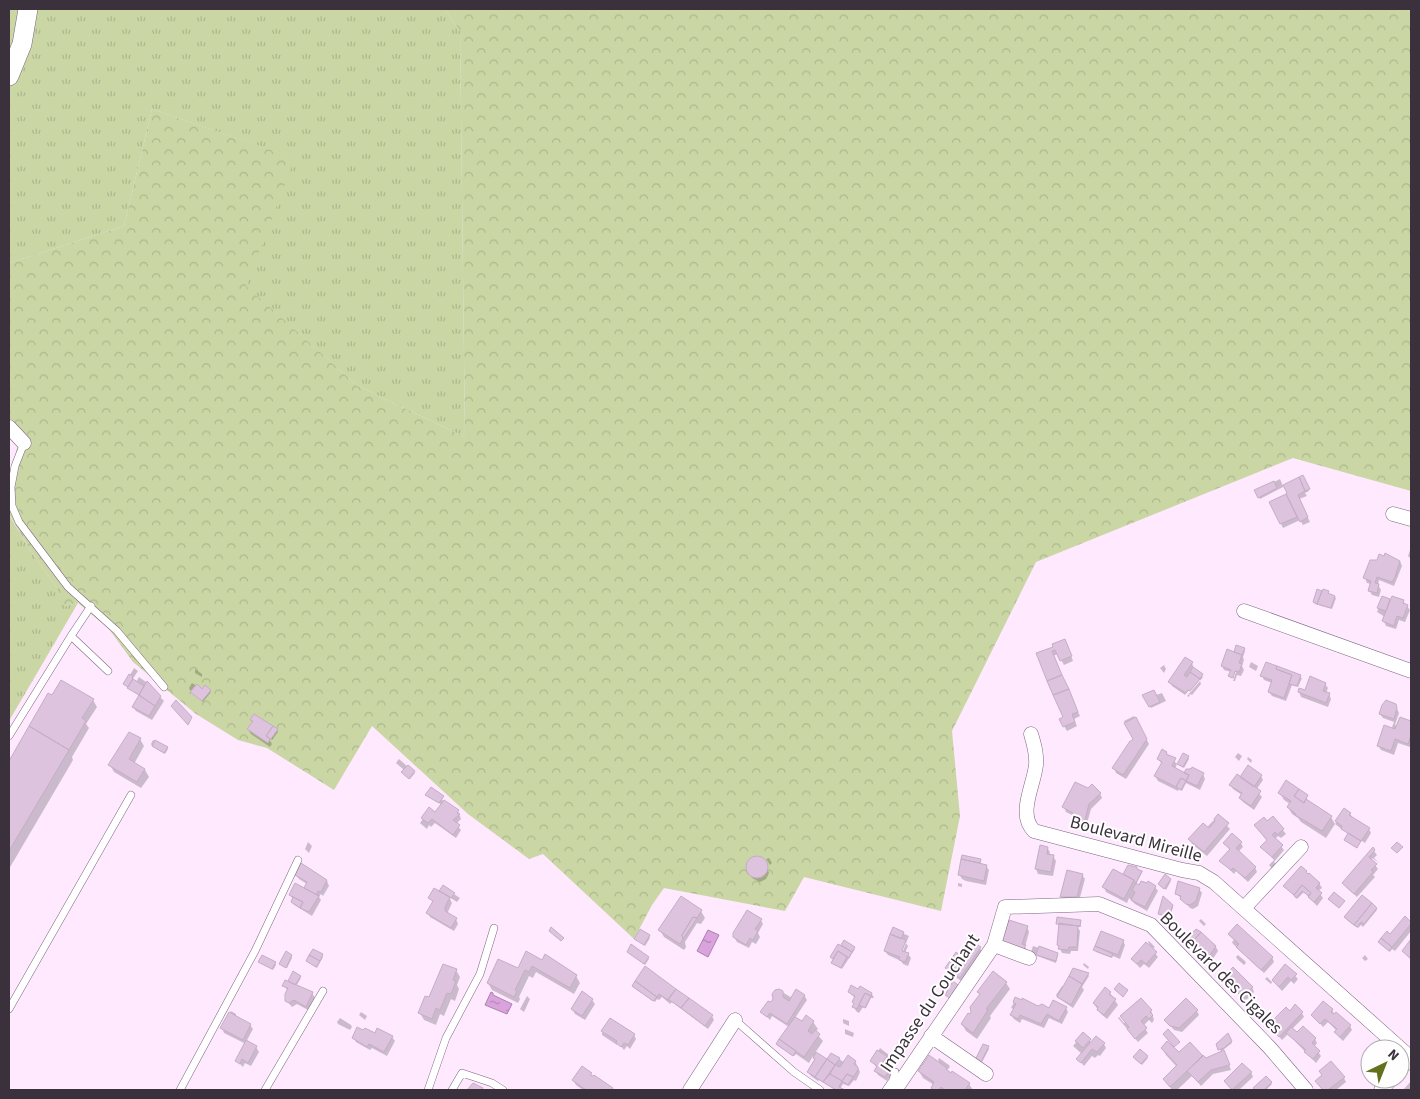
<svg xmlns="http://www.w3.org/2000/svg" width="1420" height="1099" font-family="'Source Sans 3',sans-serif">
	<style>
		.grass { fill: url(#grass-tufts) }
		.forest { fill: url(#forest-crowns) }
		.water { fill: url(#water-ripples); stroke: #aa81ad }
		.shadow { fill: #0003 }
		.building { fill: #ddc3de; stroke: #c6adc7 }
		.lines { fill: none; stroke-linecap: round; stroke-linejoin: round }
		.service-casing { stroke: #7d667e; stroke-width: 8 }
		.minor-casing { stroke: #7d667e; stroke-width: 15 }
		.secondary-casing { stroke: #7d667e; stroke-width: 20 }
		.service { stroke: #fff; stroke-width: 7 }
		.minor { stroke: #fff; stroke-width: 14 }
		.secondary { stroke: #fff; stroke-width: 19 }
		.labels { text-anchor: middle; dominant-baseline: central; stroke-width: 4; stroke-linejoin: round; paint-order: stroke }
		.street-label { font-size: 18px; fill: #3b313c; stroke: #fefefe }
	</style>
	<defs>
		<pattern id="grass-tufts" width="24" height="20" patternUnits="userSpaceOnUse" patternTransform="scale(1.25)"><rect width="24" height="20" fill="#cad6a4"/><path d="M3 7l-1-3M5 7V3M7 7l1-3M15 17l-1-3M17 17v-4M19 17l1-3" fill="none" stroke="#aeb88e"/></pattern>
		<pattern id="forest-crowns" width="20" height="18" patternUnits="userSpaceOnUse" patternTransform="scale(1.25)"><rect width="20" height="18" fill="#cad6a4"/><path d="M2 6a3 3 0 1 1 6 0M12 15a3 3 0 1 1 6 0" fill="none" stroke="#aeb88e"/></pattern>
		<pattern id="water-ripples" width="26" height="14" patternUnits="userSpaceOnUse" patternTransform="scale(1.25)"><rect width="26" height="14" fill="#daa3dd"/><path d="M2 4q2-2 4 0t4 0M15 11q2-2 4 0t4 0" fill="none" stroke="#b285b4"/></pattern>
	</defs>
	<rect width="100%" height="100%" fill="#fee9ff"/>
	<path class="grass" d="M9 9H444L460 31 465 437 358 386 245 286 294 158 152 109 124 226 9 263Z
		M9 515 30 550 58 589 65 606 78 603 9 721Z"/>
	<path class="forest" d="M444 9H1411V491L1293 458 1036 562 952 731 960 816 941 911 804 877 785 911 664 888 652 905 634 939 543 854 529 859 468 814 372 726 334 790 267 748 238 740 196 714 133 662 109 629 78 603 65 606 55 598 58 589 30 550 9 514V481L18 444 9 437V263L124 226 152 109 295 158 246 286 358 386 465 437 460 31Z"/>
	<path class="water" d="M708 930 719 935 708 957 697 951Z
		M491 992 493 993V995L512 1004 507 1014 485 1005Z"/>
	<path class="shadow" d="M1302 476 1309 491 1305 493 1307 496 1299 499 1310 522 1303 525 1300 520 1283 528 1270 502 1289 494 1285 486 1260 499 1256 491 1280 479 1283 486Z
		M1411 547V559L1408 556Z
		M1400 561 1402 566 1394 586 1379 580 1378 585 1381 590 1379 597 1372 595 1369 590 1371 584 1367 583 1365 578Z
		M1318 591 1328 592 1329 595 1335 597 1336 598 1332 609 1315 604 1314 602Z
		M1383 598 1391 602 1403 601 1410 610 1405 622 1399 620 1396 629 1386 626 1384 621 1385 617 1377 612Z
		M1067 645 1073 661 1064 665 1058 654 1053 656 1080 716 1074 719 1077 726 1067 731 1064 726V718L1037 654Z
		M1244 649 1245 651 1243 657 1244 660 1242 666 1244 670 1241 676 1237 675 1235 681H1233L1236 672 1234 671 1231 679 1230 676 1231 672 1224 670 1222 666 1234 653Z
		M1251 662 1258 666 1256 671 1249 667Z
		M1192 663 1194 669 1203 677 1200 681 1201 684 1192 695 1190 694 1189 697 1187 696 1201 680H1197L1185 695 1172 686 1170 682Z
		M1267 663 1302 678 1298 687 1292 685 1286 701 1272 696 1269 692 1272 683 1264 680 1262 676Z
		M1164 665 1166 669 1164 673 1160 668Z
		M134 668 138 671 132 680 136 682 139 677 146 682 164 701 152 720 136 711 133 707 140 696 125 684Z
		M195 669 202 674V677L195 673Z
		M192 683 203 690 210 691 211 692 203 702 190 690 189 688Z
		M1325 684 1328 688 1326 693 1329 694 1331 699 1328 707 1301 697 1299 692H1305Z
		M1162 693 1166 701 1151 708 1144 696 1156 695Z
		M49 694 53 697 93 700 97 707 86 724 89 728 72 757 73 760 9 869V763Z
		M1395 705 1399 713 1395 725 1398 726 1400 719 1411 723V743L1410 747 1398 743 1394 755 1381 750 1378 745 1394 730 1392 727 1394 722 1383 718 1380 714Z
		M1134 716 1149 744 1126 779 1116 773 1114 768 1134 739 1124 721Z
		M252 720 277 730 278 732 272 740 268 737 272 744 270 747 251 734 248 729 253 722Z
		M140 739 144 746 134 764 145 770 149 777 141 788 114 772 110 765Z
		M153 740 167 747 168 749 165 754 152 746 151 744Z
		M1166 753 1177 764 1175 769 1184 774 1186 770 1192 768 1203 774 1205 779 1200 790 1186 783 1182 791 1179 789 1178 791 1158 781 1155 776 1162 764 1158 759Z
		M1238 753 1242 756 1239 761 1235 757Z
		M1188 757 1189 759 1184 768 1179 765 1178 764Z
		M1248 757 1252 760 1251 763 1247 759Z
		M399 759 415 773 410 779 404 774V770L396 763Z
		M1261 776 1263 780 1256 790 1262 797 1254 810 1243 802 1240 798 1242 795 1233 789 1231 785 1241 778Z
		M1100 793 1102 798 1091 809 1086 827 1076 825 1073 820 1074 816 1066 812 1064 807Z
		M1280 793 1307 796V800L1331 817 1335 824 1344 810 1350 813 1353 819 1369 829 1371 833 1365 843 1344 829V831L1335 824 1326 838 1301 822 1298 818 1292 814 1288 807 1290 804 1284 800Z
		M427 795 443 797 442 800 458 811 461 819 456 824 461 830 456 838 435 823 431 827 429 825 427 829 421 824 420 823 430 809 436 814 442 805Z
		M1218 816 1230 829 1207 856 1192 844 1190 839 1211 831 1208 826Z
		M1273 818 1286 834 1281 838 1278 836 1275 839 1284 850 1274 862 1278 866 1274 871 1269 865 1274 860 1262 847 1267 841 1256 826 1267 823Z
		M308 842 312 846 309 853 305 849Z
		M1241 843 1243 847 1238 852 1255 867 1257 872 1248 882 1236 871 1234 874 1221 861 1230 850 1225 844Z
		M1047 848 1050 852 1049 856H1053L1056 861 1053 876 1038 874 1036 869Z
		M1374 851 1377 855 1374 858 1379 863 1372 858V861L1378 869 1373 875 1375 877 1357 897 1346 887 1343 883Z
		M963 856 980 861 981 865 986 866 989 870 986 885 966 881 962 879 959 874Z
		M758 857 764 860 769 873 766 879 760 882 752 878 747 867 751 859Z
		M769 858 772 863 770 865 766 859Z
		M302 865 327 881 329 886 323 896 321 894 319 897 321 900 312 916 293 904V900L290 894 304 889 307 884 299 879 296 875Z
		M1129 867 1143 871 1136 884 1140 886 1155 887 1158 891 1147 911 1135 904 1129 898 1127 903 1106 892 1104 887 1124 876Z
		M1068 871 1082 875 1085 879 1079 901H1064L1062 897Z
		M1306 871 1308 876 1319 883 1322 888 1318 891 1323 898 1317 906 1304 892 1297 899 1285 886Z
		M1170 880 1171 881 1166 890 1159 884Z
		M958 883 962 884V887L958 886Z
		M443 887 460 898 457 902 449 897 452 903 447 914 456 919 458 924 454 931 430 917 428 913 434 903 430 898 440 892Z
		M1199 889 1202 893 1198 906 1193 909 1190 908 1176 893Z
		M1172 905 1173 907 1170 918 1161 915 1160 914Z
		M1376 908 1377 910 1363 927 1361 925 1358 928 1348 921 1345 917Z
		M701 911 705 918 701 924 697 923 685 942 686 947 684 950 664 937 660 930Z
		M1405 918 1411 924V931L1395 951 1392 949 1390 952 1380 943 1390 935Z
		M1201 919 1206 924 1204 926 1199 921Z
		M761 920 763 924 758 933 760 937 756 944 752 942 749 948 737 942 734 937Z
		M1080 921 1081 927H1077L1080 931 1078 951H1071L1070 954 1062 953 1058 945 1060 925 1058 923Z
		M1027 927 1029 932 1025 947 1027 950 1005 947Z
		M893 929 909 936 906 943H904L899 956 901 957 906 943 908 946 905 953 908 954 911 958 908 966 903 964 901 961 888 955 885 951Z
		M1196 930 1216 947 1218 951 1209 965 1188 944Z
		M1101 932 1123 941 1125 945 1120 959 1113 956 1112 958 1096 952 1095 950Z
		M1229 934 1272 957 1274 962 1264 973 1233 944 1232 942 1234 940Z
		M649 936 650 938 645 946 636 939Z
		M1149 941 1155 947 1152 949 1158 957 1149 968 1144 964 1140 968 1132 959 1151 947 1148 942Z
		M1411 941V960L1403 951Z
		M844 942 855 949 842 969 834 964V960L832 958Z
		M1033 946 1058 954 1056 963 1032 954 1031 952Z
		M980 948 982 952 963 982 949 973 947 968 961 956Z
		M629 952 648 958 649 959 645 965Z
		M322 955 323 957 317 968 307 961Z
		M1238 955 1245 961 1246 963 1244 965 1237 959 1236 957Z
		M1365 955 1368 959 1365 961 1362 958Z
		M291 956 292 958 287 968 282 966 281 964Z
		M542 962 576 976 580 983 574 994 536 972 533 978 529 976 519 997 520 999 518 1003 492 990 488 983Z
		M261 963H275L276 965 273 970Z
		M1084 963 1089 967 1088 969 1083 965Z
		M1286 966 1298 979 1294 984 1291 981 1282 991 1273 981 1271 984 1265 979 1267 977 1272 982Z
		M646 968 712 1016 714 1020 708 1029 672 1002 670 1004 662 997 659 1000 657 999 655 1002 634 988 633 986Z
		M456 970 460 977 457 985 459 989 455 1001 451 999 444 1016 440 1014 436 1025 424 1020 420 1013 430 999Z
		M293 973 301 978 295 988 299 987 312 993 315 998 308 1010 297 1004 292 1007 286 1000 288 991 284 986 288 983Z
		M1088 974 1089 976 1082 987 1084 990 1073 1008 1057 997 1056 995 1062 986 1064 987Z
		M1232 976 1252 987 1254 992 1245 1001 1227 981Z
		M1006 983 1010 989 990 1016 991 1018 977 1039 966 1031 962 1024Z
		M852 987 872 994 874 998H871L866 1008 863 1007 859 1013 856 1011 854 1007 855 998 849 992Z
		M779 990 792 998 804 995 807 1000 795 1018 802 1023 813 1022 818 1029 815 1032 823 1041 815 1053 827 1061 832 1054 845 1063 855 1061 860 1072 856 1081 854 1080 849 1086 843 1084 840 1089 842 1090H836L819 1080 818 1081 811 1076 808 1072 816 1060 813 1056 809 1063 796 1054 794 1056 778 1046 777 1044 789 1027 772 1016 770 1020 762 1012 771 1004Z
		M1110 993 1118 1005 1107 1019 1101 1014 1094 1004Z
		M527 996 530 999 524 1012 520 1009Z
		M1016 998 1038 1008 1049 1009 1066 1008 1068 1012 1062 1024 1049 1018 1044 1028 1022 1019 1020 1023 1014 1019 1011 1015 1018 1011 1011 1008Z
		M592 1000 595 1004 585 1020 575 1014 572 1009Z
		M1151 1010 1154 1020 1152 1023 1149 1020 1143 1026 1148 1033 1138 1042 1118 1018 1119 1017 1124 1023Z
		M1332 1010 1335 1015 1350 1026 1352 1030 1343 1041 1338 1036 1336 1032 1337 1031 1328 1022 1323 1027 1313 1015Z
		M231 1011 236 1014V1017L250 1025 253 1029 246 1042 256 1047 259 1052 251 1066 245 1063 243 1067 237 1061 246 1044 224 1033 222 1028Z
		M1197 1011 1199 1015 1182 1032 1174 1030 1166 1020Z
		M361 1012 367 1016 365 1020 359 1015Z
		M1302 1013 1304 1017 1292 1029 1297 1034 1315 1039 1317 1043 1314 1047 1321 1056 1316 1063 1288 1034 1282 1040 1269 1025Z
		M340 1018 351 1025 352 1027 350 1030 338 1024 337 1022Z
		M843 1019 849 1021V1026L843 1023Z
		M845 1029 854 1033 853 1037 845 1034Z
		M603 1031 634 1035 636 1039 630 1049 627 1046 624 1050 618 1043 617 1045 602 1035V1032L605 1034Z
		M364 1032 392 1037 395 1041 387 1056 372 1048 370 1050 356 1042 353 1037Z
		M1083 1034 1092 1043 1104 1044 1106 1048 1100 1056 1098 1055 1095 1058 1092 1056 1084 1066 1078 1059 1082 1054 1073 1046Z
		M1227 1034 1232 1043 1223 1050 1231 1070 1213 1074 1201 1086 1192 1076 1177 1090H1172L1165 1080 1177 1067 1166 1055 1162 1048 1206 1060 1222 1053 1217 1044Z
		M988 1047 989 1049 980 1066 976 1063Z
		M880 1048 889 1055 887 1059 888 1061 884 1068 891 1075 887 1081 878 1075 876 1071 877 1068 872 1061Z
		M1147 1057 1148 1058 1142 1065 1135 1059Z
		M939 1058 949 1065 950 1067 947 1070 949 1073 969 1084 973 1090H934L932 1088 934 1085 923 1078 919 1071 940 1064 938 1060Z
		M1251 1072 1253 1077 1239 1090H1232L1225 1081Z
		M591 1074 593 1078 613 1090H583L576 1085 573 1080Z
		M1344 1078 1346 1082 1336 1090H1323L1317 1081Z
		M1411 1081V1090H1403Z
		M1271 1082 1272 1084 1266 1090H1256L1254 1088Z"/>
	<path class="building" d="M1303 475 1310 489 1305 491 1299 477Z
		M1299 477 1305 491 1298 495 1308 517 1300 522 1286 494 1287 493 1283 485Z
		M1274 481 1277 488 1258 498 1254 490Z
		M1286 494 1297 517 1280 524 1269 502Z
		M1385 553 1400 561 1395 577 1392 582 1377 577 1375 583 1379 584 1377 593 1368 591 1371 581 1363 578 1370 560H1377L1379 554 1384 556Z
		M1317 589 1322 591 1317 604 1313 602Z
		M1323 589 1329 591 1328 593 1335 596 1331 608 1317 604Z
		M1382 596 1390 599 1386 611 1377 608Z
		M1392 596 1404 600 1403 603 1408 605 1403 618 1397 616 1394 626 1382 621Z
		M1065 639 1072 656 1060 661 1055 650 1052 651 1062 675 1047 681 1036 653 1053 647 1052 644Z
		M1236 645 1245 648 1242 655 1234 652Z
		M1227 649 1242 655 1239 663 1242 664 1239 672 1235 671 1233 678 1228 676 1231 670 1221 666Z
		M1185 657 1193 662 1184 675 1187 677 1190 672 1200 679 1190 691 1188 690 1186 693 1168 682Z
		M1266 662 1277 666 1276 669 1292 675 1284 698 1268 692 1272 680 1260 676Z
		M1277 666 1301 675 1297 686 1289 684 1292 675 1276 669Z
		M1193 667 1203 674 1200 679 1190 672Z
		M129 674 133 676 132 678 133 679 128 687 123 684Z
		M1062 675 1069 689 1053 695 1047 681Z
		M1310 676 1326 683 1323 691 1330 693 1326 703 1298 692 1299 688 1305 690Z
		M133 679 144 686 139 695 127 688Z
		M61 680 94 699 82 718 86 721 69 750 29 726 48 693 52 695Z
		M147 681 161 696 155 706 139 695Z
		M197 684 202 689 205 685 211 690 202 701 190 692Z
		M1069 689 1078 712 1072 714 1075 722 1063 727 1059 719 1063 717 1053 695Z
		M1154 690 1160 702 1149 707 1142 695Z
		M139 695 155 706 149 716 132 707Z
		M176 700 192 717 188 725 171 706Z
		M1386 700 1396 704 1397 708 1394 719 1379 714 1382 705Z
		M254 714 273 726 266 736 270 739 268 743 247 729 253 721 250 720Z
		M1136 717 1147 739 1123 775 1112 768 1130 741H1131L1133 739 1124 723Z
		M1400 717 1411 721V735L1408 744 1395 739 1391 751 1377 746 1384 725 1395 729Z
		M29 726 69 750 9 851V761Z
		M273 726 278 729 271 739 266 736Z
		M129 732 141 738 129 759 145 769 137 782 108 765Z
		M155 740 168 747 164 753 152 746Z
		M1162 749 1167 752 1166 754 1176 758 1172 766 1189 775 1186 781 1181 778 1176 787 1154 776 1162 762 1157 759Z
		M1183 753 1189 756 1183 767 1177 764Z
		M408 765 415 771 409 779 401 772Z
		M1248 765 1262 775 1254 787 1240 777Z
		M1192 767 1204 773 1197 786 1186 781 1189 775 1184 773 1186 769H1191Z
		M1237 774 1261 791 1251 806 1239 798 1242 793 1229 785Z
		M1181 778 1186 781 1181 790 1176 787Z
		M1286 780 1299 789 1294 796 1304 803 1306 799 1332 816 1322 831 1295 815 1296 814 1287 807 1291 801 1278 793Z
		M1075 782 1088 788 1092 784 1101 793 1089 804 1084 824 1072 820 1073 813 1062 807Z
		M431 787 444 796 439 803 425 795Z
		M1299 789 1308 795 1304 803 1294 796Z
		M444 800 459 810 457 813 460 814 453 820 460 825 453 835 432 819 428 823 421 818 429 807 435 812Z
		M1344 808 1351 813 1349 815 1370 828 1361 841 1341 829 1342 826 1335 821Z
		M1218 814 1229 823 1204 852 1188 839 1203 823 1209 828 1215 821 1214 819Z
		M1273 816 1284 829 1277 835 1275 832 1272 835 1283 845 1272 857 1260 847 1267 840 1254 825 1264 817 1267 821Z
		M1232 833 1242 842 1236 848 1256 867 1245 878 1233 868 1231 870 1219 861 1230 849 1223 843Z
		M1348 833 1361 841 1357 848 1344 840Z
		M1397 842 1403 847 1397 853 1391 848Z
		M1040 845 1048 847 1047 854 1054 855 1051 872 1035 869Z
		M1373 847 1375 850 1369 857 1377 864 1371 870 1373 872 1354 894 1342 883Z
		M962 855 981 859 980 863 961 859Z
		M746 867a11 11 0 1 1 22 0a11 11 0 1 1-22 0Z
		M961 859 987 865 984 881 958 875Z
		M301 863 327 880 321 892 318 891 317 894 319 896 304 888 307 882 295 875Z
		M1128 865 1137 867V869L1142 871 1136 883 1134 882V880L1123 874Z
		M1301 866 1307 871 1306 872 1308 874 1309 873 1320 883 1316 888 1322 893 1314 902 1308 897 1311 893 1302 885 1294 895 1283 886Z
		M1113 869 1134 880 1124 899 1102 887Z
		M1067 870 1083 874 1077 897H1060Z
		M1165 874 1171 879 1164 889 1158 884Z
		M1141 881 1147 883 1148 881 1156 886 1145 907 1131 900 1135 892 1132 890 1136 883 1139 885Z
		M1178 881 1200 888 1196 901 1190 905 1186 904 1180 899 1181 896 1175 894Z
		M295 883 319 896 309 912 300 908 303 902 289 895Z
		M443 885 455 893 451 898 439 891Z
		M1302 885 1311 893 1309 896 1302 891 1296 898 1294 895Z
		M434 888 450 897 445 907V911L457 918 451 928 426 913 433 901 428 898Z
		M1334 892 1345 901 1339 908 1328 899Z
		M1362 895 1372 903 1354 925 1344 917Z
		M681 896 702 910 697 918 693 917 682 935 683 939 680 944 658 930Z
		M1163 896 1173 905 1169 917 1158 914Z
		M293 897 303 902 300 908 291 902Z
		M1372 903 1377 908 1364 924 1361 922 1357 927 1354 925Z
		M747 910 762 919 755 929 758 931 753 940 750 938 746 945 733 937V933Z
		M1405 916 1411 922V924L1392 947 1381 938 1387 931 1390 934Z
		M693 917 697 918 683 939 682 935Z
		M1057 917 1081 920 1080 926 1056 924Z
		M1009 920 1028 926 1022 944 1026 945 1023 950 1002 942Z
		M1059 923 1078 926 1077 947H1069L1068 950 1058 949 1059 946 1057 945Z
		M1237 924 1273 957 1261 970 1236 947 1239 944 1228 934Z
		M551 927 564 938 561 941 549 931Z
		M893 927 904 932 901 939 890 934Z
		M640 929 650 935 644 945 634 939Z
		M1196 929 1201 932 1189 946 1186 944 1190 940 1188 938Z
		M1101 931 1124 940 1118 955 1095 946Z
		M1201 932 1216 946 1206 961 1189 946Z
		M890 934 906 940 902 951 909 953 905 962 899 960 900 957 884 951Z
		M1381 938 1392 947 1389 951 1378 942Z
		M1411 939V959L1402 951Z
		M844 940 855 947 852 952 841 945Z
		M970 940 981 947 960 978 945 968 956 952 960 955Z
		M1146 942 1157 952 1146 964 1141 960 1137 964 1131 959Z
		M631 944 649 957 644 964 627 952Z
		M838 944 852 952 849 958 838 951 833 959 830 957Z
		M1039 946 1058 953 1056 961 1036 955Z
		M1095 946 1113 954 1111 957 1093 950Z
		M313 949 323 954 320 961 309 955Z
		M286 951 292 955 286 968 279 964Z
		M526 951 542 960 545 954 577 975 570 988 532 966 529 972 525 970 515 990 517 991 514 997 487 983 498 959 518 968Z
		M838 951 847 957 841 968 831 963Z
		M262 955 276 962 272 969 258 962Z
		M309 955 320 961 316 967 306 961Z
		M443 964 457 969 453 980 456 981 451 994 447 993 440 1010 436 1008 432 1019 418 1013 425 996 429 997Z
		M1285 964 1297 974 1291 980 1288 977 1279 987 1272 980Z
		M645 966 676 989 668 1000 659 994 657 997 635 981Z
		M1233 967 1253 987 1242 997 1226 981 1231 975 1228 972Z
		M1073 968 1089 973 1082 984 1069 976Z
		M293 971 301 976 295 985 288 981Z
		M993 971 1007 982 986 1009 988 1010 973 1033 961 1024 968 1013 970 1014 971 1012 970 1007 980 994 977 992Z
		M1069 976 1082 984 1071 1005 1057 997Z
		M285 980 313 992 306 1007 294 1000 289 1003 285 1001V994L288 988 282 986Z
		M635 981 657 997 653 1001 632 986Z
		M953 981 958 985 952 994 954 995 951 999 945 995Z
		M1119 983 1128 990 1123 997 1114 989Z
		M851 985 858 989 860 986 872 993 871 996 865 993 857 1009 852 1007 854 1003 852 1002 855 996 848 992Z
		M1105 987 1111 992 1109 994 1116 999 1104 1015 1097 1010 1098 1007 1093 1003Z
		M676 989 689 998 681 1008 668 999Z
		M779 989 783 991V997L789 1001 796 989 805 995 787 1024 770 1013 767 1017 760 1012 768 1001 771 1002 773 999 772 994 775 990Z
		M582 991 593 999 582 1016 571 1009Z
		M865 993 871 996 865 1008 859 1005Z
		M1015 997 1022 1000V998L1038 1006 1042 1004 1049 1008 1053 1000 1067 1007 1059 1021 1047 1014 1041 1024 1020 1015 1018 1019 1010 1015 1016 1004 1013 1002Z
		M689 998 713 1015 705 1026 681 1008Z
		M1141 998 1152 1010 1150 1012 1153 1015 1149 1019 1146 1016 1141 1021 1147 1028 1135 1039 1127 1029 1129 1027 1120 1016Z
		M1186 998 1198 1010 1179 1028 1170 1026 1164 1020Z
		M1323 1001 1333 1009 1331 1012 1334 1014 1336 1012 1351 1025 1340 1037 1334 1032 1337 1029 1325 1019 1320 1024 1311 1015Z
		M1295 1004 1303 1012 1279 1037 1268 1025 1286 1007 1290 1011Z
		M229 1012 251 1024 243 1040 220 1028Z
		M806 1015 814 1021 808 1031 812 1034 815 1030 820 1034 804 1057 779 1039 795 1017 802 1021Z
		M610 1018 635 1034 628 1045 624 1043 621 1047 616 1043 617 1041 601 1031Z
		M1303 1026 1316 1038 1312 1043 1320 1051 1313 1059 1304 1052 1306 1050 1286 1033 1291 1027 1297 1032Z
		M357 1027 363 1030 365 1028 375 1033 377 1028 393 1036 384 1052 369 1044 367 1047 352 1038Z
		M1168 1029 1180 1042 1174 1047 1163 1034Z
		M1083 1032 1091 1039 1083 1048 1075 1041Z
		M1228 1033 1232 1041 1224 1048 1218 1050 1216 1044Z
		M1096 1036 1105 1043 1097 1052 1092 1049 1081 1063 1076 1059Z
		M779 1039 796 1051 793 1056 776 1044Z
		M246 1040 257 1046 248 1063 242 1059 240 1064 235 1061Z
		M1167 1041 1179 1052 1190 1042 1203 1056 1170 1087 1163 1079 1177 1065 1161 1048Z
		M983 1044 989 1046 979 1066 974 1062Z
		M1140 1049 1148 1056 1141 1064 1133 1057Z
		M877 1050 887 1056 882 1064 890 1069 885 1077 874 1071 877 1066 870 1061Z
		M1224 1050 1230 1065 1211 1070 1198 1082 1187 1071 1203 1055 1206 1058Z
		M816 1052 827 1059 815 1077 807 1072 815 1059 813 1058Z
		M831 1053 840 1058 835 1065 827 1059Z
		M848 1055 856 1061 854 1064 858 1067V1070L853 1077 847 1074 842 1081 830 1074 835 1065 840 1067Z
		M929 1055 947 1068 946 1069 951 1073 952 1071 970 1083 965 1090H945L941 1087 939 1090H934L931 1088 934 1082 918 1071Z
		M827 1059 835 1065 823 1082 815 1077Z
		M1331 1061 1345 1077 1328 1090H1323L1315 1081 1322 1075 1319 1071Z
		M1242 1063 1252 1072 1232 1090 1224 1081Z
		M582 1066 592 1073 590 1075 593 1076 594 1075 613 1088 612 1090H586L572 1080Z
		M830 1074 842 1081 839 1087 845 1090H836L823 1082Z
		M847 1074 853 1077 848 1085 842 1081Z
		M1266 1076 1272 1082 1264 1090H1255L1253 1088Z
		M473 1083 483 1088 482 1090H467Z"/>
	<g class="lines">
		<g class="service-casing">
			<path id="service" d="M24 443 15 466 11 487 12 506 19 522 68 587 117 631 164 687
				M91 606 71 636 108 671
				M9 736 71 636
				M9 1009 131 795
				M735 1020 794 1072 820 1090
				M180 1090 255 951 298 860
				M265 1090 323 991
				M428 1090 446 1038 480 974 494 928
				M452 1090 462 1073 492 1083 503 1090
				M886 1090 893 1080 895 1072"/>
		</g>
		<g class="minor-casing">
			<path id="minor" d="M9 427 24 443
				M1393 514 1411 519
				M1244 611 1411 671
				M1031 734C1034 744 1037 754 1036 765 1034 785 1017 814 1034 831L1182 870 1199 873 1214 882 1411 1058
				M1244 908 1301 847
				M994 945 1029 958
				M931 1036 986 1074
				M1400 1069 1411 1058
				M690 1090 735 1020
				M895 1090 994 945 1005 907 1099 904 1151 925 1270 1048 1306 1090
				M1381 1090 1391 1079"/>
		</g>
		<g class="secondary-casing">
			<path id="secondary" d="M9 76 22 44 28 9"/>
		</g>
		<use href="#service" class="service"/>
		<use href="#minor" class="minor"/>
		<use href="#secondary" class="secondary"/>
	</g>
	<g class="labels">
		<g class="street-label">
			<text transform="translate(1136 839) rotate(15)">Boulevard Mireille</text>
			<text transform="translate(1221 973) rotate(45)">Boulevard des Cigales</text>
			<text transform="translate(930 1003) rotate(-56)">Impasse du Couchant</text>
		</g>
	</g>
	<rect width="1420" height="1099" fill="none" stroke="#3b313c" stroke-width="20"/>
	<g transform="translate(1385 1064) rotate(43)"><circle r="24" fill="#fefefe" stroke="#b0acb0"/>
	<path d="M0-4L9 19L0 12L-9 19Z" fill="#62711d"/>
	<text y="-8" font-size="14" font-weight="bold" text-anchor="middle" fill="#3b313c">N</text>
	</g>
</svg>
